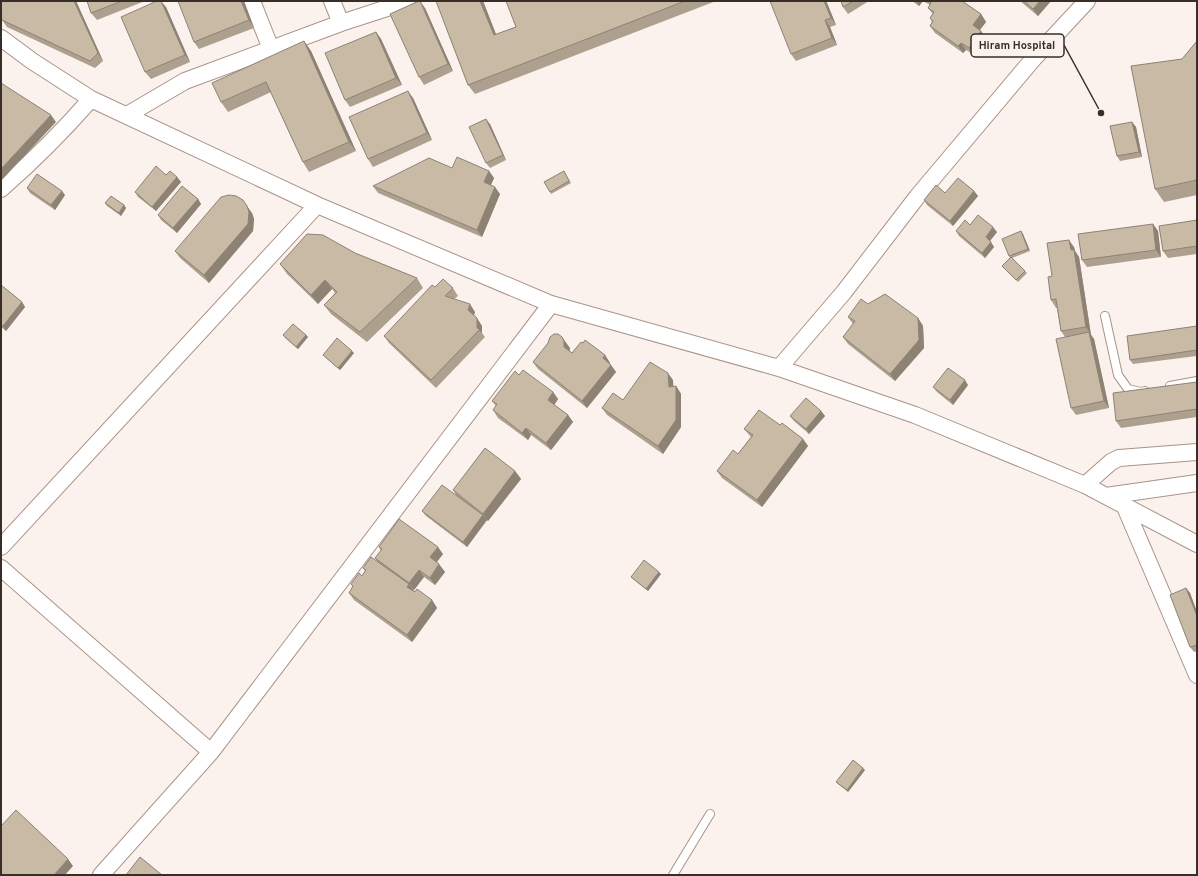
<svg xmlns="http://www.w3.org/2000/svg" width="1198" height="876" font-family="Overpass,sans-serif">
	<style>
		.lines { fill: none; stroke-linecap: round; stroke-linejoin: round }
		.service-casing { stroke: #a99387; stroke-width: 10 }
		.minor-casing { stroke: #a99387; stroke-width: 18 }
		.service { stroke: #fff; stroke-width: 8 }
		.minor { stroke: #fff; stroke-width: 16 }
		.wall { fill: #ada08f }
		.shaded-wall { fill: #8d8274 }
		.building { fill: #c9baa6; stroke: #8d8274 }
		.leader { fill: none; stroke: #372e28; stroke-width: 1.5 }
		.callout-dot { fill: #372e28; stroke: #fcf2ed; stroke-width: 1.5 }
		.callout { fill: #fcf2ed; stroke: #372e28; stroke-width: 1.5 }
		.callout-label { font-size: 11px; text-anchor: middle; font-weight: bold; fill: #372e28 }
	</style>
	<rect width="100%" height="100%" fill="#fcf2ed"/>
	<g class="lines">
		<g class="service-casing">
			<path id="service" d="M1105 316 1118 375 1128 389 1141 392 1145 391
				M1170 386 1197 381
				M673 875 710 814"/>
		</g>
		<g class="minor-casing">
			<path id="minor" d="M252 1 271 49
				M332 1 341 23
				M1 38 32 61 91 99 317 205 551 304 779 368 915 415 1085 485 1197 544
				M127 115 185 81 341 23 409 1
				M1 189C33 161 63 131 91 99
				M779 368 844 292 917 197 1034 58 1087 1
				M1085 485 1111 462 1119 458 1197 452
				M1106 496 1197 483
				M1125 507 1197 675
				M1 547 317 205
				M1 568 211 752
				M101 875 211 752 551 304"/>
		</g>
		<use href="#service" class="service"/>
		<use href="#minor" class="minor"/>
	</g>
	<path class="wall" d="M1 1H76L103 61 95 68 7 27 2 20Z
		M87 1H145L97 20 91 13Z
		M244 1 254 28 199 49 194 42Z
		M260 1H266L261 3Z
		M436 1H483L496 34 516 27 506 1H716L475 94 468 85Z
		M841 1H869L848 14 843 7Z
		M912 1H962L981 14 986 22 980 30 986 38 974 55 966 50 963 53 935 33 930 26 932 22 930 18 933 14 928 8 930 5 923 1 919 6Z
		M1020 1H1051L1038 16Z
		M827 3 836 25 830 27 837 45 796 61 791 54Z
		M166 7 190 62 151 79 145 72Z
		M425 8 453 71 424 85 419 77Z
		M376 32 381 39 402 85 350 107 345 100Z
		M304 41 311 51 356 151 309 172 303 162 271 92 228 112 221 102Z
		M1197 41V195L1164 202 1155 189 1182 59Z
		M413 98 432 140 373 167 368 159Z
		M1132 122 1136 127 1142 157 1120 161 1117 156Z
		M490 124 506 160 490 168 486 163Z
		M452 168 489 171 494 178 491 185 500 194 482 237 378 193 373 186Z
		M564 171 571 183 551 194 550 192Z
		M166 175 177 177 181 182 156 211 138 197 135 192Z
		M27 188 65 195 55 210 30 193Z
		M974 191 978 196 953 226 927 205 924 200 945 193Z
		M198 199 201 204 177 233 161 220 158 215Z
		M105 203 124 205 126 208 121 216 107 206Z
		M252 213 254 219 253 231 209 283 180 258 175 251Z
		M1197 220V254L1168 258 1163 251Z
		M1153 224 1158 231 1161 257 1087 267 1082 260Z
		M970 225 997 232 990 241 994 247 985 258 959 236 956 231Z
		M1021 231 1023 234 1030 251 1012 258 1027 273 1018 282 1002 266 1010 258 1009 256Z
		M1074 247 1075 251 1079 257 1091 335 1094 339 1109 408 1076 415 1071 408 1065 337 1061 331 1057 308H1056L1051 300 1052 276Z
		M355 253 417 278 423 288 367 342 331 314 324 305 335 293 332 289 318 304 287 274 280 264Z
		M1 285 22 302 25 307 6 331 1 327Z
		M435 287 453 288 458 296 454 299 475 312 474 316 482 326V333L485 337 436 388 389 343 384 336Z
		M868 304 918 318 923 326 924 348 895 381 848 344 843 337 853 324 848 317Z
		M1197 326V356L1133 364 1130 360Z
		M283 335H306L308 337 298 349 285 338Z
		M583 343 605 355 610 363H609L616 372 587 408 538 369 533 362 570 348 569 351 572 353Z
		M354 353 340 370 325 357 323 355Z
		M519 375 553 392 558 399 554 405 568 415 573 422 551 450 531 435 528 440 498 418 493 410 496 406 492 401Z
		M673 380V387L676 386 681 394V427L663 454 607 415 602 408Z
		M1197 382V417L1121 428 1116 421Z
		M968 385 953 405 937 392 933 387Z
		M821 411 825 416 809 434 794 421 790 416Z
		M780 425 803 439 808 446 762 507 722 478 717 471 738 454 751 437 744 429Z
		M515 471 521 479 488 521 486 519 487 520 467 547 426 516 422 511 456 495 453 490Z
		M379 547 443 554 437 562 445 572 435 585 424 577 414 590 412 589 414 591V592L432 600 437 608 412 642 354 600 349 593 353 587 351 584 362 576 365 571 363 568 377 561 375 558 381 551Z
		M661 574 648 591 633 579 631 577Z
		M1186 588 1190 593 1197 612V651L1194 652 1190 647Z
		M865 770 848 792 838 784 836 782Z"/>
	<path class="shaded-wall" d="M74 1H76L103 61 98 53Z
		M161 1 166 7 190 62 185 55Z
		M241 1H244L254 28 249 20Z
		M420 1 425 8 453 71 448 64Z
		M480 1H483L500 45 494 35Z
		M824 1H826L827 3 836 25 831 18Z
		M916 1H923L919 6Z
		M1040 1H1051L1038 16 1033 9Z
		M981 14 986 22 978 32 973 25Z
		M825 20 830 27 837 45 832 38Z
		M981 31 986 38 974 55 969 48Z
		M376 32 381 39 402 85 396 78Z
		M304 41 311 51 356 151 349 142Z
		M961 43 966 50 963 53 958 46Z
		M408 91 413 98 432 140 427 133Z
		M51 115 56 122 1 181V169Z
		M486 119 490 124 506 160 503 155Z
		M1132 122 1136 127 1142 157 1139 152Z
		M489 171 494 178 489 189 484 182Z
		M177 177 181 182 156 211 152 207Z
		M495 187 500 194 482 237 477 230Z
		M62 191 65 195 55 210 51 205Z
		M974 191 978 196 953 226 950 221Z
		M198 199 201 204 177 233 173 228Z
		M124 205 126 208 121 216 119 213Z
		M247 206 252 213 254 219 253 231 209 283 204 275Z
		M1153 224 1158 231 1161 257 1156 250Z
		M993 227 997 232 989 242 986 237Z
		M1021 231 1023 234 1030 251 1028 249Z
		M1069 240 1074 247 1075 251 1079 257 1091 335 1086 327Z
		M991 242 994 247 985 258 982 253Z
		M325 280 332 289 318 304 311 295Z
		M22 302 25 307 6 331 3 326Z
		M470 304 475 312 473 317 468 310Z
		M477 318 482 326V333L477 328Z
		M918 318 923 326 924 348 895 381 890 374Z
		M1089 332 1094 339 1109 408 1104 401Z
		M306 335 308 337 298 349 296 347Z
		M562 337 570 348 569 354 564 347Z
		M352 351 354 353 340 370 338 368Z
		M605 355 610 363 608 365 603 358Z
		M611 365 616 372 587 408 582 401Z
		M668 373 673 380 674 395 669 387Z
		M965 380 968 385 953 405 950 400Z
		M676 386 681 394V427L663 454 658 446Z
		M553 392 558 399 553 407 548 400Z
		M821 411 825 416 809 434 806 429Z
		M568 415 573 422 551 450 546 443Z
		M526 428 531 435 528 440 522 433Z
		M803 439 808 446 762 507 757 500Z
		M515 471 521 479 488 521 483 514Z
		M483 515 487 520 467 547 463 542Z
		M438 547 443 554 435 564 430 557Z
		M439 564 445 572 435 585 430 578Z
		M419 570 424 577 414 590 409 583Z
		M659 572 661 574 648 591 646 589Z
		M409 584 414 591 412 594 407 587Z
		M1186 588 1190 593 1197 612V616Z
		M432 600 437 608 412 642 407 635Z
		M863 768 865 770 848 792 847 790Z
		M68 859 73 866 65 875H54Z"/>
	<path class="building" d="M1 1H74L98 53 90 61 2 20 1 18Z
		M87 1H122L91 13Z
		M157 1H161L185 55 145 72 121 17Z
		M178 1H241L249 20 194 42Z
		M419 1H420L448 64 419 77 390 14Z
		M436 1H480L494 35 516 27 506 1H685L468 85Z
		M770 1H824L831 18 825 20 832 38 791 54Z
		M841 1H853L843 7Z
		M929 1H962L981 14 973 25 981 31 969 48 961 43 958 46 930 26 933 21 930 18 934 12 928 8 931 3Z
		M1024 1H1040L1033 9Z
		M376 32 396 78 345 100 325 53Z
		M304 41 349 142 303 162 266 82 221 102 212 83Z
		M1197 41V180L1155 189 1131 66 1182 59Z
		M1 83 51 115 1 169Z
		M408 91 427 133 368 159 349 117Z
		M486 119 503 155 486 163 469 127Z
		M1132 122 1139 152 1117 156 1110 126Z
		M457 157 489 171 484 182 495 187 477 230 373 186 429 158 452 168Z
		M156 166 166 175 170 171 177 177 152 207 135 192Z
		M564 171 569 181 550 192 544 182Z
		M37 174 62 191 51 205 27 188Z
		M958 178 974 191 950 221 924 200 936 185 945 193Z
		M182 186 198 199 173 228 158 215Z
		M229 195 236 196 243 200 247 206 249 212 248 224 204 275 175 251 221 197Z
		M111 196 124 205 119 213 105 203Z
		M978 215 993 227 986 237 991 242 982 253 956 231 965 220 970 225Z
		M1197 220V246L1163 251 1159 226Z
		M1153 224 1156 250 1082 260 1078 234Z
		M1021 231 1028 249 1009 256 1002 239Z
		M307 234 323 235 355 253 417 278 360 332 324 305 337 292 325 280 311 295 280 264Z
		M1069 240 1071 250H1074L1086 327 1061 331 1056 299 1051 300 1048 277 1052 276 1047 243Z
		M1011 257 1025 271 1016 280 1002 266Z
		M443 279 453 288 445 296 470 304 468 310 477 318V328L480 329 431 380 384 336 432 285 435 287Z
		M1 285 22 302 3 326 1 325Z
		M885 294 918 318 919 340 890 374 843 337 855 321 848 317 861 299 868 304Z
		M293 324 306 335 296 347 283 335Z
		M1197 326V350L1130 360 1127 336Z
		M1089 332 1104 401 1071 408 1056 339Z
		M554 334H558L562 337 564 341V347L572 353 581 342 583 343 585 340 605 355 603 358 611 365 582 401 533 362 548 343 550 337Z
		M337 338 352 351 338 368 323 355Z
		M650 362 668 373 669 387 676 386V420L658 446 602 408 613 393 623 400Z
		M948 368 965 380 950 400 933 387Z
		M523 370 553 392 548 400 568 415 546 443 526 428 522 433 493 410 497 404 492 401 515 371 519 375Z
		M1197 382V409L1116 421 1113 393Z
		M806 398 821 411 806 429 790 416Z
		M759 410 780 425 782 423 803 439 757 500 717 471 733 450 738 454 753 435 744 429Z
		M485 448 515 471 483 514 453 490Z
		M442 485 483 515 463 542 422 511Z
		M399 519 438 547 430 557 439 564 430 578 419 570 409 583 375 558 382 549 379 547Z
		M371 557 409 584 407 587 415 592 417 589 432 600 407 635 349 593 353 586 351 584 359 573 362 576 366 570 363 568Z
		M644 560 659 572 646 589 631 577Z
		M1186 588 1197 616V645L1190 647 1170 595Z
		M853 760 863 768 847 790 836 782Z
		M16 810 68 859 54 875H1V826Z
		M140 857 162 875H126Z"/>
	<path class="leader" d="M1101 113L1064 45"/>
	<circle class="callout-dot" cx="1101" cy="113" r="4"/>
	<rect class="callout" x="971" y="34" width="93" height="23" rx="4"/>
	<g class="callout-label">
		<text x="1017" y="49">Hiram Hospital</text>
	</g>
	<rect width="1198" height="876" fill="none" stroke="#372e28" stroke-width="4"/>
</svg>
